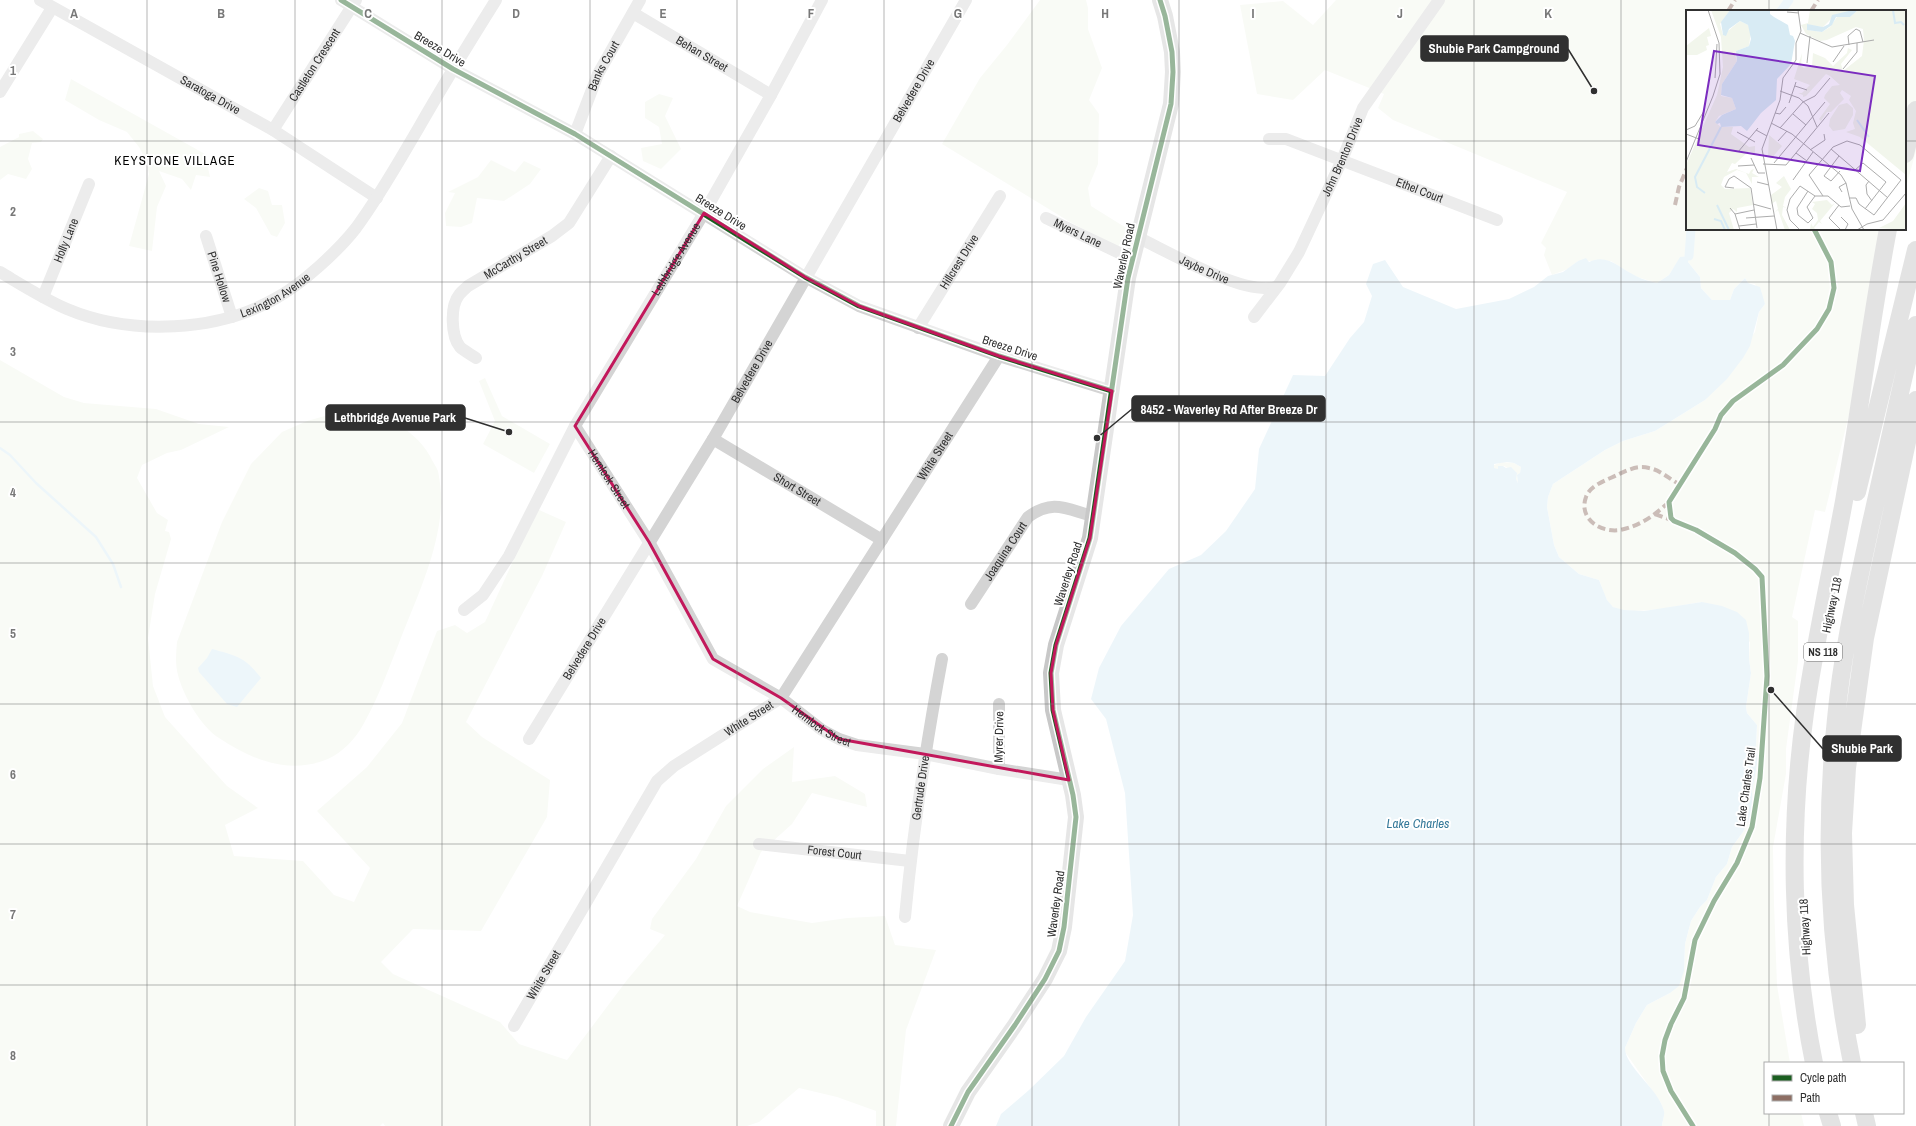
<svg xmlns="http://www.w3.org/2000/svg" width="1916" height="1126" font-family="'Archivo Narrow',sans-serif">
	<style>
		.green { fill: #f2f6ec }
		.water { fill: #d8ebf4; fill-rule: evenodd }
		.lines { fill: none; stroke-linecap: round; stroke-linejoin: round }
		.stream { stroke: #d8ebf4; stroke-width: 2.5 }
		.canal { stroke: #d8ebf4; stroke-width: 9 }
		.minor { stroke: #d4d4d4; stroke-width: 12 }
		.major { stroke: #c8c8c8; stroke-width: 16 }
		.highway { stroke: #c2c2c2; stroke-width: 18 }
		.quiet { stroke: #8d6e63; stroke-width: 4; stroke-dasharray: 8 4; stroke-linecap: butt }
		.cycleway-casing { stroke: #fff; stroke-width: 8 }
		.cycleway { stroke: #1b5e20; stroke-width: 5 }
		.marked { fill: none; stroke: #c2185b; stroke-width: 3; stroke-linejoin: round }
		.grid { fill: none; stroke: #787878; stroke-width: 1; stroke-opacity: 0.55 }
		.labels { text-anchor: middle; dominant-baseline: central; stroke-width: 4; stroke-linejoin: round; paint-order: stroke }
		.shield { fill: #fff; stroke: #6e6e6e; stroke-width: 1 }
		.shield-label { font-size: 11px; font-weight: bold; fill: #303030 }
		.street-label { font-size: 12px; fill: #303030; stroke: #fff }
		.neighbourhood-label { font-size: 13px; letter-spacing: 1px; fill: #000; stroke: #fff }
		.water-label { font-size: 13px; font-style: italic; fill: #367a9a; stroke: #fff }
		.inset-river { fill: none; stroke: #d8ebf4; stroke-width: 2 }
		.inset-road { fill: none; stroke: #acacac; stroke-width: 1 }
		.view { fill: #7b2cbf; fill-opacity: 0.15; stroke: #7b2cbf; stroke-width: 2 }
		.inset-edge { fill: none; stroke: #303030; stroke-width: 2 }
		.grid-label { font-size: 13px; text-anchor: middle; font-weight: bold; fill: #787878; stroke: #fff; stroke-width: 4; stroke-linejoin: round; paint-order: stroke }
		.leader { fill: none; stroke: #303030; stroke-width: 1.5 }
		.callout-dot { fill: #303030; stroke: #fff; stroke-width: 1.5 }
		.callout { fill: #303030; stroke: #303030; stroke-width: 1.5 }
		.callout-label { font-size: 13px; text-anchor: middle; font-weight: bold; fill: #fff }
	</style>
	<rect width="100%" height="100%" fill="#fff"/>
	<path class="green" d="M1040 0H1086L1088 8V29L1102 68 1089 100 1099 114 1098 164 1088 188 1091 206 1128 229 1118 247 1070 222 942 144 980 78 1007 45Z
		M1336 0H1916V151L1905 191V11H1687V229H1895L1825 512 1815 510 1792 617 1798 621V661L1786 749V774L1773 847 1774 903 1777 985 1790 1063H1765V1113H1801L1804 1126H1662L1664 1113 1661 1103 1625 1052V1048L1636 1023 1647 1005 1670 993 1684 971 1685 944 1691 921 1700 907 1707 900 1716 877 1727 864 1732 847 1743 832 1753 811 1752 791 1758 759 1756 746 1757 725 1747 713 1746 707 1751 673 1749 659 1750 642 1702 602C1681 605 1631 617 1613 607 1605 602 1603 588 1599 580L1579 574 1559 557 1554 545 1547 507 1548 497 1553 484 1605 450 1623 441 1655 431 1705 400 1755 332 1759 312 1765 304 1755 284 1748 283 1745 278 1734 289 1730 300H1712L1701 288 1700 277 1688 262V256L1680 258 1669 275 1657 283 1634 276 1611 261H1578L1568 269 1552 275 1544 255 1546 248 1541 243 1567 192 1393 120 1378 108 1384 94 1325 70 1293 100 1257 94 1240 5 1283 1 1313 25Z
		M71 79 205 154 210 177 196 175 191 190 182 179 159 171 166 186 157 207 152 251 129 246 149 174 146 160 139 147 127 132 99 120 65 100Z
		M659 94 673 98 665 116 681 149 661 169 643 161 641 148 662 144 659 127 645 118V102Z
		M33 131 43 139 41 142 32 143 28 159 32 169 26 179 8 174 0 180V147L19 137V134Z
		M491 160 515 172 524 161 541 169 530 184 504 201 477 198 472 223 461 227 446 226 445 213 455 193 448 192 478 177Z
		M259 188 268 191 272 205H282L285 223 277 237 271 235 256 208 244 199Z
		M0 360 64 397 84 403 156 409 199 424 229 427 181 450 167 453 142 465 137 478 157 513 168 520 165 531 169 532 171 539 155 594 148 638 153 686 165 717 227 786 258 808 225 825 234 856 303 861 334 895 354 902 370 868 317 811 367 767 402 723 437 631 455 625 467 633 485 622 537 509 566 522 542 576 466 722 482 737 550 780 547 817 481 931 413 929 381 962 393 974 500 1022 519 1044 567 1060 627 980 665 935 650 929 652 919 696 859 726 806 763 769 794 747 792 782 835 776 865 794 867 807 812 793 792 824 761 852 737 906 750 912 812 923 847 918 885 916 895 945 936 950 906 1030 896 1126H876V1111L837 1097 799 1088 759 1122 747 1126H385L383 1123 380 1126H0Z
		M485 378 502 416 550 444 534 473 483 444 495 421 479 381Z
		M346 410C382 417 410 423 430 456 432 461 436 466 438 471 440 481 442 497 441 507 438 554 416 599 399 643 388 670 378 699 363 725 356 738 342 753 328 759 289 775 252 760 219 738 201 727 183 695 178 675 175 664 176 653 177 642L222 522 251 464 282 432 307 421Z
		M1502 462 1514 463 1521 467 1520 474 1517 476 1518 483 1516 480V472L1504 466H1498V469H1494V465Z"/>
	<path class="water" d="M1689 256 1688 262 1700 277 1701 288 1712 300H1730L1734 289 1745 278 1748 283 1760 287 1765 304 1759 312 1750 346 1743 358 1727 379 1705 400 1655 431 1623 441 1605 450 1553 484 1548 497 1547 507 1554 545 1559 557 1579 574 1599 580 1607 600 1613 607 1624 610 1644 611 1702 602 1722 606 1737 612 1746 620 1749 633V659L1751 673 1746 707 1747 713 1757 725 1756 746 1758 759 1752 791 1753 811 1743 832 1732 847 1727 864 1716 877 1707 900 1700 907 1691 921 1685 944 1684 971 1679 986 1670 993 1647 1005 1636 1023 1625 1048C1625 1067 1659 1089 1664 1111 1665 1116 1662 1121 1662 1126H996L1001 1114 1029 1090 1064 1056 1086 1017 1125 961 1133 915 1125 793 1106 719 1091 699 1099 668 1121 626 1169 569 1201 555 1226 531 1255 489 1259 449 1293 375 1325 376 1350 338 1364 322 1372 296 1366 284 1373 264 1385 260 1403 287 1456 309 1509 299 1534 287 1548 276 1563 272 1578 261 1586 258 1589 262C1608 253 1620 269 1636 276 1643 280 1650 281 1657 283L1669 275 1680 257ZM1507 462 1514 463 1521 467 1520 473 1517 475 1518 483 1516 479 1517 473 1511 467 1506 468 1503 466H1498V469L1494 468V464Z
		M212 649C237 656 245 657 261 678L237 707 227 704 199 672 198 668 207 658Z"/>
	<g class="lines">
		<path class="stream" d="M0 448 10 455 36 483 96 537 113 564 121 587"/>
		<path class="canal" d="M1781 11 1789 0
			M1689 256 1691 229"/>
		<g class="minor">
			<path id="s1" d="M40 0 273 130 377 198"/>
			<path d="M341 0 453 69 575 134 805 277 859 306 999 356 1112 391"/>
			<path id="s2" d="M633 13 771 95"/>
			<path d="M0 92 52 8"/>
			<path id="s3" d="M273 130 356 0"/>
			<path id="s4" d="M575 134 598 74 640 0"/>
			<path id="s5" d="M1269 139H1286L1497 220"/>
			<path id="s6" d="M1046 218 1132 259"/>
			<path id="s7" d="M206 236 232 317"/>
			<path id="s8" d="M1137 237C1169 252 1243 296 1276 287"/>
			<path id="s9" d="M0 272C22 285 44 299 67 309 131 336 219 332 278 297 303 283 338 251 356 228 379 197 398 163 418 129 443 85 469 43 496 0"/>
			<path id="s10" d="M43 297 89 184"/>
			<path id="s11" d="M1254 317 1280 283 1299 252 1342 160 1363 108 1439 0"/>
			<path id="s12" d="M918 328 1000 196"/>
			<path id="s13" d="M476 358C472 355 464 351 460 347 451 336 450 306 459 295 461 292 465 289 468 286L552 236 569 223 611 156"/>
			<path id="s14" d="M575 426 649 542 713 659 781 698 822 730 839 739 857 745 925 754 999 769 1069 780"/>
			<path id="s15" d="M713 439 882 540"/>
			<path id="s16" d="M971 604 1028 517C1053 499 1066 509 1093 516"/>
			<path id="s17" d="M464 610 483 595 509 556 575 426 704 213 771 95 822 0"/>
			<path id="s18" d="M529 739 713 439 966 0"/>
			<path d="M999 769V704"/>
			<path id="s19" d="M759 844 910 861"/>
			<path id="s20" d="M905 917C913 830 926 745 942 659"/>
			<path id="s21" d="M514 1026 657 781 674 766 781 698 999 356"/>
		</g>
		<path class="major" d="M951 1126 968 1092 1015 1025 1045 979 1059 951 1064 927 1076 817 1073 795 1053 710 1051 673 1056 645 1090 538 1128 278 1171 104 1173 72 1172 52 1165 16 1160 0"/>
		<path class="highway" d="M1905 154 1916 110
			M1857 492 1916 250
			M1857 1025 1845 905 1843 833 1847 768 1865 638 1916 400
			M1814 1063C1791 949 1789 828 1805 713 1815 642 1831 572 1844 501 1860 410 1871 319 1888 229
			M1852 1063C1829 950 1824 833 1836 719 1842 653 1857 588 1871 523 1886 457 1900 390 1916 325
			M1828 1113 1832 1126
			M1864 1113 1867 1126"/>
		<path class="quiet" d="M1728 11 1735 0
			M1811 11 1818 0
			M1675 205 1679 187 1687 168
			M1669 502C1655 515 1640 526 1620 530 1601 533 1578 519 1586 497 1590 485 1607 480 1617 475 1628 470 1637 465 1649 468 1661 470 1670 480 1681 485
			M1655 514 1674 521"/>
		<g class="cycleway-casing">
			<path id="cycleway" d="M341 0 453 69 575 134 805 277 859 306 999 356 1112 391
				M951 1126 968 1092 1015 1025 1045 979 1059 951 1064 927 1076 817 1073 795 1053 710 1051 673 1056 645 1090 538 1128 278 1171 104 1173 72 1172 52 1165 16 1160 0
				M1693 1126 1671 1091 1663 1071 1662 1056 1665 1040 1671 1024 1684 998 1695 940 1714 901 1737 863 1752 827 1760 778 1767 676 1762 577 1755 569 1735 553 1696 530 1674 521 1671 518 1669 502 1715 429 1721 415 1733 401 1783 365 1817 329 1829 309 1834 288 1831 262 1814 229"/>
		</g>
		<use href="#cycleway" class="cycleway"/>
	</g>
	<path d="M0 0H1916V1126H0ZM704 213 805 277 859 306 999 356 1112 391 1090 538 1056 645 1051 673 1053 710 1069 780 839 739 781 698 713 659 649 542 575 426Z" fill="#fff" fill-opacity=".55" fill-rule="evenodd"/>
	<path class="marked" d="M704 213 805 277 859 306 999 356 1112 391 1090 538 1056 645 1051 673 1053 710 1069 780 839 739 781 698 713 659 649 542 575 426Z"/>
	<path class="grid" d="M147 0V1126M295 0V1126M442 0V1126M590 0V1126M737 0V1126M884 0V1126M1032 0V1126M1179 0V1126M1326 0V1126M1474 0V1126M1621 0V1126M1769 0V11M0 141H1687M1905 141H1916M1769 229V1063M0 282H1916M0 422H1916M0 563H1916M0 704H1916M0 844H1916M0 985H1916M1769 1113V1126"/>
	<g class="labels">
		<rect class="shield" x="1804" y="643" width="38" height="18" rx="3"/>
		<g class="shield-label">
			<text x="1823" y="652">NS 118</text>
		</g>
		<g class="street-label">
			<text transform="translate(440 49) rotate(31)">Breeze Drive</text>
			<text stroke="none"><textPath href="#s2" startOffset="80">Behan Street</textPath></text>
			<text stroke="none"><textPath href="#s3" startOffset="77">Castleton Crescent</textPath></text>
			<text stroke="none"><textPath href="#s4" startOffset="74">Banks Court</textPath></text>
			<text stroke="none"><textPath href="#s18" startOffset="754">Belvedere Drive</textPath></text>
			<text stroke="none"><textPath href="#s1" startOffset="195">Saratoga Drive</textPath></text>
			<text stroke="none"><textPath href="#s11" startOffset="184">John Brenton Drive</textPath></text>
			<text stroke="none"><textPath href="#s5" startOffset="160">Ethel Court</textPath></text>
			<text transform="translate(721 212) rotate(32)">Breeze Drive</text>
			<text stroke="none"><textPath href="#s6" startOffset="35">Myers Lane</textPath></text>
			<text stroke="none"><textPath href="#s10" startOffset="61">Holly Lane</textPath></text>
			<text transform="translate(1124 256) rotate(-78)">Waverley Road</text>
			<text stroke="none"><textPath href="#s13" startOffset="142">McCarthy Street</textPath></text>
			<text stroke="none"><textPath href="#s17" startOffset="412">Lethbridge Avenue</textPath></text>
			<text stroke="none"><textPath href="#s12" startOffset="78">Hillcrest Drive</textPath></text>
			<text stroke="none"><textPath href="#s8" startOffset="75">Jaybe Drive</textPath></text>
			<text stroke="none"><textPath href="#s7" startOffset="43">Pine Hollow</textPath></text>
			<text stroke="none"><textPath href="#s9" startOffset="293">Lexington Avenue</textPath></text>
			<text transform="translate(1010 348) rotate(18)">Breeze Drive</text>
			<text stroke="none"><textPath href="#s18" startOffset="430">Belvedere Drive</textPath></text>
			<text stroke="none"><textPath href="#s21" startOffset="720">White Street</textPath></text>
			<text stroke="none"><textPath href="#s14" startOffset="63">Hemlock Street</textPath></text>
			<text stroke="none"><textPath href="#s15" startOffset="98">Short Street</textPath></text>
			<text stroke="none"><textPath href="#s16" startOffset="63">Joaquina Court</textPath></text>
			<text transform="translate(1068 574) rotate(-72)">Waverley Road</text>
			<text transform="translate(1832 605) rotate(-78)">Highway 118</text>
			<text stroke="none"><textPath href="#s18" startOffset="106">Belvedere Drive</textPath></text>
			<text stroke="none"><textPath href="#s21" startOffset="395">White Street</textPath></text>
			<text stroke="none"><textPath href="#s14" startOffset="399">Hemlock Street</textPath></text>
			<text transform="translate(999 737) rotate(-89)">Myrer Drive</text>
			<text transform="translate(1746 787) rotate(-82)">Lake Charles Trail</text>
			<text stroke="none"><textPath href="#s20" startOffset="130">Gertrude Drive</textPath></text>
			<text stroke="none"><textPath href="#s19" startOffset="76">Forest Court</textPath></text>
			<text transform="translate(1056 904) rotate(-82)">Waverley Road</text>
			<text transform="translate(1805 927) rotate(-93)">Highway 118</text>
			<text stroke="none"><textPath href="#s21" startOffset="59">White Street</textPath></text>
		</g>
		<g class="neighbourhood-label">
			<text x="175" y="160">KEYSTONE VILLAGE</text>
		</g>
		<g class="water-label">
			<text x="1418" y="823">Lake Charles</text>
		</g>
	</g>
	<g transform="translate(1686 10)">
		<rect width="220" height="220" fill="#fff"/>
		<path d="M25 0H44L34 14 37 25 54 11 62 15 65 21 63 36 50 41 49 45 51 51 36 74 35 86 46 88 50 99 33 106 29 112 35 117H47L45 124 63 137 69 136V144L63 141 49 154 46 153 41 162 50 159 63 164 65 160 68 159 66 163 73 167H66V174L60 163 51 160 38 167 35 175 39 179 64 178 67 195 51 198V202L47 199 43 203 48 220H0V155L31 85 37 57 35 27ZM124 0H167L160 4H150L137 17 121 15 122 20 136 22 144 17 151 7H164L172 0H220V165L174 127 160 122 169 119 167 113 170 101 163 90 165 86 156 80 154 83 158 89 145 102H141L135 111 133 109 144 94 138 88 139 85 146 76 154 75 144 66 140 64 120 86 117 87V85L112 83H116L124 75 108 69 116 43 115 56 118 58 126 56 127 43 139 48 147 56 161 43 162 38 166 40 155 54 157 61 176 46 178 30 177 19 170 17 141 30 134 31 120 24 115 15 122 13ZM23 18 25 26 21 27 23 35 20 36 21 40 11 45H0V36ZM161 93 167 98V105L159 119 147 121 143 116 144 109 153 95ZM83 125 96 136 85 149 82 147ZM98 166 105 179 99 187 97 196 101 198 97 197 96 205 104 220H99L92 200 88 203 92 199 90 191 85 194V185L96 177 90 173ZM141 190 146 195 149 193 134 211 136 214 133 212 128 218 130 220H124L125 213 127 217 132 210 131 203 126 199 129 194 126 192ZM220 193V220L193 218 207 211Z" fill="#f2f6ec"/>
		<path d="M44 0H84V4L88 7 102 15 104 25 107 26 109 31 105 54 91 69 90 90 75 103 61 121 55 116 35 117 34 113 31 114 29 112 36 105 50 99 46 88 35 85 36 74 51 51 50 41 63 36 65 29 62 15 54 11 43 19 40 26 37 25 35 12ZM167 0H172L164 7H150L146 15 136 22 121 20V14L137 17 143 14 146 5Z" fill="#d8ebf4"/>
		<path class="inset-river" d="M207 0 209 13 215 12 218 15M171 110 183 127M19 183 11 177 9 167 35 117M31 195 43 220M28 209 35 211 39 220"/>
		<path class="inset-road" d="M101 2 113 3M114 23 146 37 188 30M163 35 162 26 170 19 174 21 177 32M147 52 158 36M121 53 124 26M157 59 171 42V33M29 68 31 34M109 76 121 80M94 81 113 88 122 96 131 117M103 93 110 72M89 103 94 104 100 97M107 104 120 115M85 113 106 124 155 165 160 173 166 199 178 220M94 118 117 92 129 86 144 68M0 120 9 116 18 101M70 120 81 126M51 122 69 132M0 124 13 129M92 131 101 121M145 139 202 188M124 140 139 130 138 124M52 142 72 118M110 143 121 151M153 146 138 166 145 171 154 161M65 148 72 163H79M0 152 27 86 34 64 33 33 22 0M88 153 139 92M77 154 100 155 143 103M52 156 68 155M169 160 177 153 200 172 179 199M107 170 127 142M183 171 180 175 181 184 186 191M71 172 83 175M48 178 39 177 43 169 48 166 65 178 71 218M122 181 111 198 112 205 122 213 127 208 121 197 129 186M156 182 153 177 160 173M137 186 123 165 147 137 161 131 174 135 215 170 188 205 173 194 170 188H163M67 194 85 199M153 195 143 208 155 220M44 198 49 204 54 220M49 204 68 200M155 207 162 214 159 220M60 208 88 206M53 216 70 214M91 220 76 139 94 90 97 68 110 50V33L115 21 112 0M114 220 104 210 101 200 104 189 114 176 129 186H142L155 197 164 196M171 220 181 214 197 210 220 183"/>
		<path class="view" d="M28 41 189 66 174 161 12 135Z"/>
		<rect width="220" height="220" class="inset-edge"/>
	</g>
	<g class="grid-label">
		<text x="74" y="18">A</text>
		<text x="221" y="18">B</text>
		<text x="368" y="18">C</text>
		<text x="516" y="18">D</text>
		<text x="663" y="18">E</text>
		<text x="811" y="18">F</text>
		<text x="958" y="18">G</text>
		<text x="1105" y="18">H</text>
		<text x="1253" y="18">I</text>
		<text x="1400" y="18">J</text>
		<text x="1548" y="18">K</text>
		<text x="13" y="75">1</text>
		<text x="13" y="216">2</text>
		<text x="13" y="356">3</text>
		<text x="13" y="497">4</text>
		<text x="13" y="638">5</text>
		<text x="13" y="779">6</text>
		<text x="13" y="919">7</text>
		<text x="13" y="1060">8</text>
	</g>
	<path class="leader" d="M1594 91L1568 49M1097 438L1132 409M509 432L465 418M1771 690L1823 749"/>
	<g class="callout-dot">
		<circle cx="1594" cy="91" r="4"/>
		<circle cx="1097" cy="438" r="4"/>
		<circle cx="509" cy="432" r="4"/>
		<circle cx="1771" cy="690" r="4"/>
	</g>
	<g class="callout">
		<rect x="1421" y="36" width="147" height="25" rx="4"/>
		<rect x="1132" y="396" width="193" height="25" rx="4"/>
		<rect x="326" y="405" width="139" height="25" rx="4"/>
		<rect x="1823" y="736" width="78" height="25" rx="4"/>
	</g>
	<g class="callout-label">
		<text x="1494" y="53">Shubie Park Campground</text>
		<text x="1229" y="414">8452 - Waverley Rd After Breeze Dr</text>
		<text x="395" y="422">Lethbridge Avenue Park</text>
		<text x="1862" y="753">Shubie Park</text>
	</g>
	<rect x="1764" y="1062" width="140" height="52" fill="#ffffff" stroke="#acacac"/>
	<rect x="1772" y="1075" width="20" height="6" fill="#1b5e20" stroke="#acacac"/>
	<text x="1800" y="1082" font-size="12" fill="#303030">Cycle path</text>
	<rect x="1772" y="1095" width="20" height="6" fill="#8d6e63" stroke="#acacac"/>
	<text x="1800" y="1102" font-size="12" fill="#303030">Path</text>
</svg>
